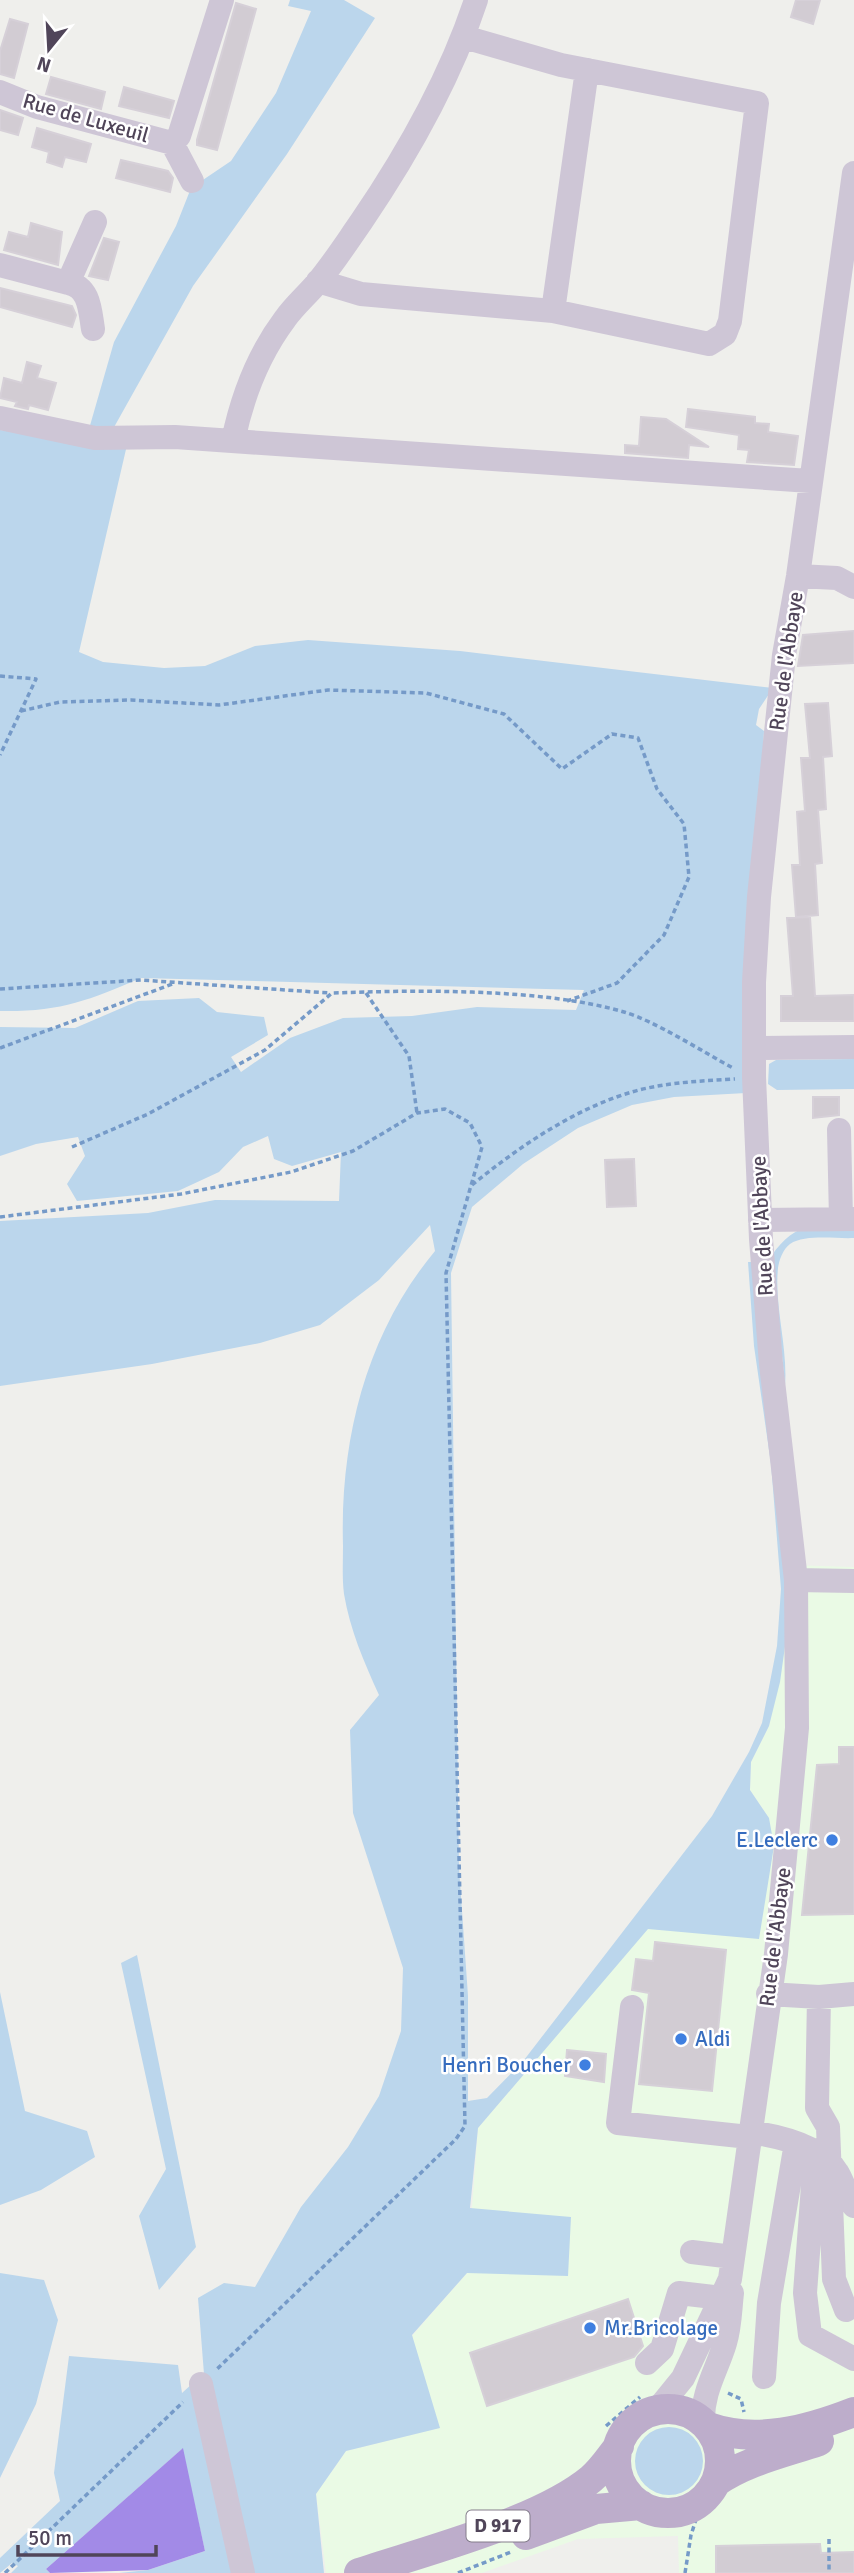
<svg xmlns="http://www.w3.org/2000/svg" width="854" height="2573" font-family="Signika,sans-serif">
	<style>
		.commercial { fill: #eafae5 }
		.green { fill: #bbd6ec }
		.water { fill: #a28ae7 }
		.building { fill: #d2ccd3; stroke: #d6d0d8; stroke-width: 2 }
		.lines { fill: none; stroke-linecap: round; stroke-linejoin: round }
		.path { stroke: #759ac8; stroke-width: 3.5; stroke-dasharray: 5 3.5; stroke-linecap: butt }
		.minor { stroke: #cec6d6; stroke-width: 24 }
		.major { stroke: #bdadcb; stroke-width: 30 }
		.shop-dot { fill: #3f7fe0; stroke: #fff; stroke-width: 2.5 }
		.labels { text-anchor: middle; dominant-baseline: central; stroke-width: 5; stroke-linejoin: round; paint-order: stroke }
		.shield { fill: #fff; stroke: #847d8b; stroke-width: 2 }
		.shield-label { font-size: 19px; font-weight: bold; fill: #504559 }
		.street-label { font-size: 21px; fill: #504559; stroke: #fff }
		.shop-label { font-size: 21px; fill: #366cbe; stroke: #fff; text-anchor: end }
	</style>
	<rect width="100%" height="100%" fill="#efefec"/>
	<path class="commercial" d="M788 1565 854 1567V2573H679L678 2536 578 2539 482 2573H326L316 2494 346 2451 439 2428 412 2336 467 2273 478 2128 648 1928 769 1818 750 1790 751 1762 769 1726Z"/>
	<path class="green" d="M290 0H344L375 18 287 154 193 286 113 429H89L114 342 176 226 191 188 231 161 276 93 311 11 288 6Z
		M0 430 127 445 79 652 103 662 164 668 205 666 255 646 308 640 460 651 773 688 759 709 756 725 764 731 746 1093 674 1097 632 1105 578 1128 523 1164 472 1207 451 1273 459 1868 468 1996V2101L487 2098 524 2060 712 1816 749 1752 762 1723 777 1646 781 1589 771 1464 754 1346 748 1262H752L789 1618 780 1682 769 1726 751 1762 750 1790 769 1818 774 1846 759 1939 648 1929 478 2128 470 2208 571 2217 568 2276 467 2273 412 2335 440 2428 346 2451 316 2494 324 2573H253L204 2374 198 2298 224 2283 255 2287 301 2207 348 2147 379 2096 401 2031 403 1968 353 1813 350 1730 379 1695C364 1662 350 1630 344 1594 342 1578 343 1561 343 1546 340 1439 366 1334 435 1251L430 1225 379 1280 320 1325 260 1343 152 1364 0 1386V1221L148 1213 215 1200 339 1201 341 1152 292 1166 274 1159 268 1136 243 1147 219 1172 178 1191 77 1201 67 1184 85 1156 78 1137 36 1144 0 1156V1027L75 1028 138 1001 199 998 217 1012 264 1017 268 1035 231 1057 241 1072 290 1038 343 1018 412 1016 477 1007 576 1010 584 990 141 978C87 1001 60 1012 0 1011Z
		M854 1059V1089L777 1090 768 1084 769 1064 776 1060Z
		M854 1223V1238C836 1239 805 1234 790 1244 783 1249 779 1260 778 1268 774 1306 788 1347 785 1386L772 1255C796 1221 817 1224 854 1223Z
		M137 1955 196 2247 159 2290 139 2216 166 2169 121 1963Z
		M0 1992 25 2111 87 2131 95 2157 41 2190 0 2205Z
		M0 2273 44 2280 58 2320 36 2404 0 2478Z
		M69 2356 178 2365 182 2393 193 2383 235 2573H119L148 2570 205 2551 182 2449 46 2569 50 2573H11L18 2566 12 2563 0 2573V2558L60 2501 54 2473Z
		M635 2461a34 34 0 1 1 68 0a34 34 0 1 1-68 0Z"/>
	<path class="water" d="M183 2448 205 2551 148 2570 50 2573 46 2569Z"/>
	<path class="building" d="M796 0H820L813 24 791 17Z
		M236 3 256 9 217 150 197 145V140Z
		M10 19 28 24 14 78 0 74V51Z
		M51 77 105 92 101 109 46 94Z
		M124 87 174 101 169 118 119 106Z
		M0 110 23 118 18 135 0 130Z
		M37 128 91 144 86 162 65 157 62 167 47 162 49 152 32 147Z
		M121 160 168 171 173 178 170 192 116 178Z
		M31 223 62 232 58 265 4 250 9 232 28 237Z
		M104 238 119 242 108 280 89 276Z
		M0 288 72 306 76 315 72 327 0 307Z
		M27 362 41 366 37 378 56 383 48 410 29 405 28 409 15 406 17 402 0 398 4 378 22 383Z
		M688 409 755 417V423L769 424 768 432 798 436 794 465 747 462 749 450 738 449 739 435 686 427Z
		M641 417 666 419 709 447 689 445 688 458 625 453V445L639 446Z
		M854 631V663L798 666 803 635Z
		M828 703 832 756 823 757 826 809 818 810 822 863 815 864 818 915 796 917 792 865H800L797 812 805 811 801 758H810L805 704Z
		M810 917 815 996 854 995V1021H781V996H793L787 918Z
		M813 1097H839V1115L813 1118Z
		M634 1159 636 1206 607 1207 605 1160Z
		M839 1747H854V1914L802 1915 817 1765 839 1764Z
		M655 1942 726 1950 712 2091 639 2084 649 1993 632 1990 636 1959 653 1961Z
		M567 2050 606 2054 604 2082 565 2076Z
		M628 2299 643 2346 634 2357 487 2406 470 2353Z
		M820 2544 821 2553 854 2552V2573H716V2546Z"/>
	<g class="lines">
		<path class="path" d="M0 676 36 679 0 755
			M21 711 60 702 131 700 219 705 328 690 426 693 504 714 562 769 612 734 638 738 657 789 684 824 689 877 664 935 617 983 567 1001
			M0 989 141 980 330 993
			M366 993 409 1056 417 1113
			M0 1048 175 983
			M72 1147 148 1114 265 1050 332 993C418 990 543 988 624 1012 655 1021 703 1052 733 1068
			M472 1185C520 1146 578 1106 639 1090 671 1082 702 1081 735 1079
			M0 1217 181 1194 291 1172 353 1151 417 1113 445 1109 470 1123 482 1147 446 1273 465 2126 456 2139 216 2370
			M728 2393 741 2399 744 2412
			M606 2426 640 2397
			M829 2539V2573
			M5 2573 183 2402
			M458 2573 511 2552
			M685 2573 691 2535 702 2501"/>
		<path class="minor" d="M0 92 37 107 172 143 192 181
			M172 143 179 136 222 0
			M0 265 68 283
			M318 281 361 294 553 311 709 344 725 334 730 321 757 103 561 65 464 37
			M553 311 587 70
			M93 329C90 311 90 287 68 283L95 222
			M0 418 95 438 175 437 810 481
			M233 441C242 397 258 355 285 319 294 306 307 295 317 283 333 264 347 242 361 222 408 153 450 79 476 0
			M798 576 837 578 854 587
			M755 1048 854 1047
			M839 1130 841 1219
			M760 1220 854 1219
			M796 1580 854 1581
			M768 1994 819 1997 817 2108 828 2127 834 2279 846 2310
			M819 1997 854 1994
			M632 2007 618 2123 749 2137
			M750 2132C778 2136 821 2145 837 2172 844 2183 846 2196 854 2206
			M815 2159 805 2293 810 2335 854 2359
			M692 2252 733 2257
			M647 2363 662 2349 679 2293 722 2298
			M764 2377 769 2303 796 2143
			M201 2384 243 2573
			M657 2410 683 2378 730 2279 776 1954 797 1728 796 1580 771 1364 761 1239 754 1077V982L759 897 784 655 798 576 854 173
			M703 2422C702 2392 717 2370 725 2343 730 2327 730 2310 732 2293"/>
		<path class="major" d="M616 2461a52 52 0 1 1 104 0a52 52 0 1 1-104 0Z
			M708 2427C756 2444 808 2430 854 2412
			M716 2482C746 2461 784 2453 819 2441
			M526 2535 596 2509 641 2505
			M359 2573C425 2551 539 2522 591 2479 602 2470 610 2457 619 2446"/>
	</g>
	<g class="shop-dot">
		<circle cx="832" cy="1840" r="7"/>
		<circle cx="681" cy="2039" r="7"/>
		<circle cx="585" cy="2065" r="7"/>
		<circle cx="590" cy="2328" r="7"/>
	</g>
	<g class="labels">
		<rect class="shield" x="466.5" y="2510.5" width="63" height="31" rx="5"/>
		<g class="shield-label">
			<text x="498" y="2526">D 917</text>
		</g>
		<g class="street-label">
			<text transform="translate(86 118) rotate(16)">Rue de Luxeuil</text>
			<text transform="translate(786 661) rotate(-82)">Rue de l'Abbaye</text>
			<text transform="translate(762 1226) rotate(-93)">Rue de l'Abbaye</text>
			<text transform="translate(775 1937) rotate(-83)">Rue de l'Abbaye</text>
		</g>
		<g class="shop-label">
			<text x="818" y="1840">E.Leclerc</text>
			<text x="695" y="2039" text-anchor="start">Aldi</text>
			<text x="571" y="2065">Henri Boucher</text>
			<text x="604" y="2328" text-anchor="start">Mr.Bricolage</text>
		</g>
	</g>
	<g transform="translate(49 49) rotate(198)" stroke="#ffffff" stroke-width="5" paint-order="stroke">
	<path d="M0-5L12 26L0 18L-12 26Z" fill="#504559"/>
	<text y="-10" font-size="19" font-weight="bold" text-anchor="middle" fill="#504559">N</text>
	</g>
	<path d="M18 2545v10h138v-10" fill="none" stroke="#504559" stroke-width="3.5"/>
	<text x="28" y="2545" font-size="21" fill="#504559" stroke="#ffffff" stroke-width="5" paint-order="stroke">50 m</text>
</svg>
